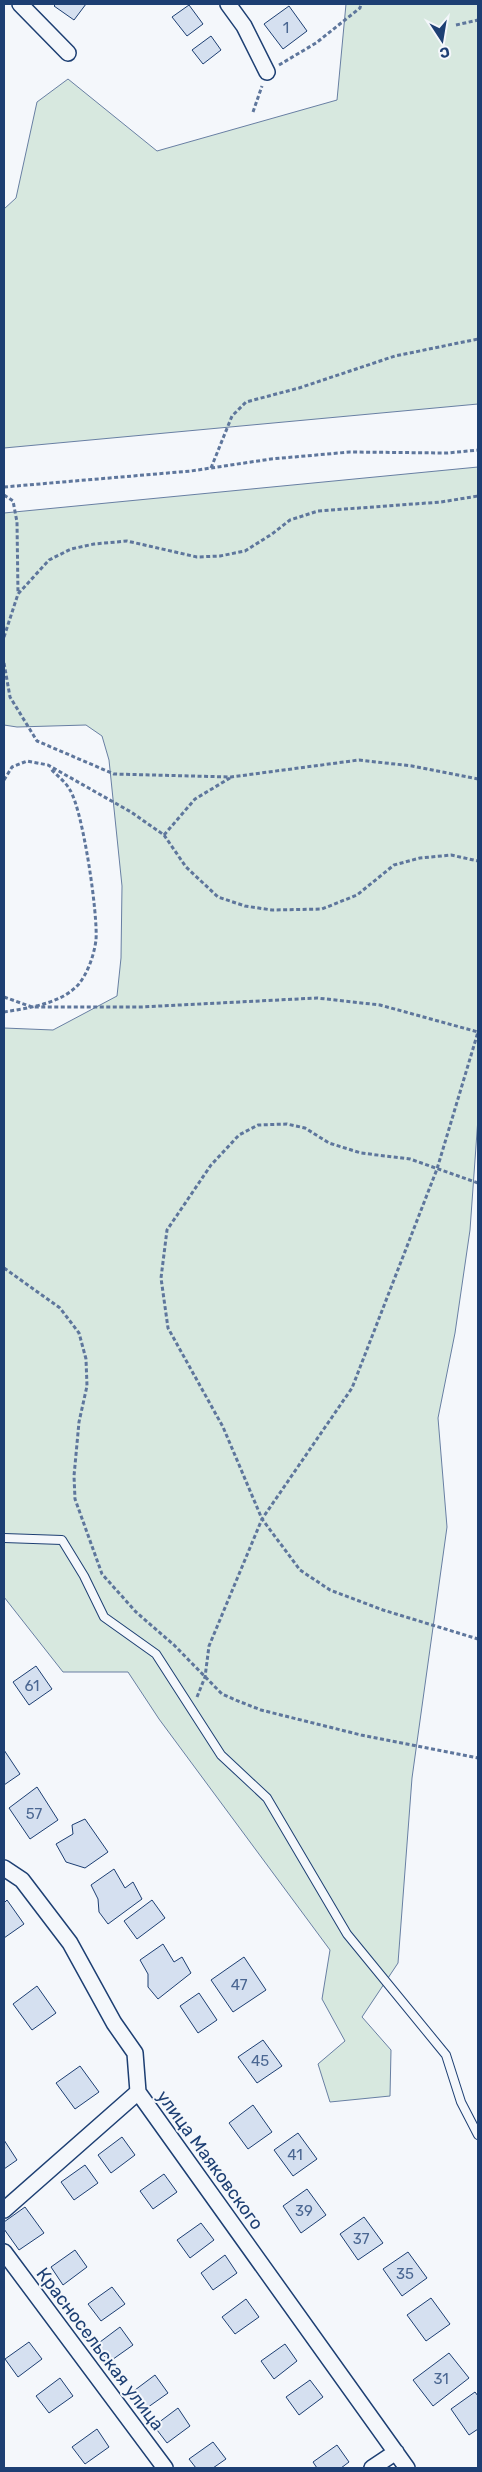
<svg xmlns="http://www.w3.org/2000/svg" width="482" height="2472" font-family="Rubik,sans-serif">
	<style>
		.green { fill: #d7e8df; stroke: #687fa3 }
		.building { fill: #d5e0f0; stroke: #1d3f73 }
		.lines { fill: none; stroke-linecap: round; stroke-linejoin: round }
		.lane-casing { stroke: #1d3f73; stroke-width: 10 }
		.street-casing { stroke: #1d3f73; stroke-width: 18 }
		.path { stroke: #5e769c; stroke-width: 3; stroke-dasharray: 4 2.5; stroke-linecap: butt }
		.lane { stroke: #f4f7fb; stroke-width: 8 }
		.street { stroke: #f4f7fb; stroke-width: 15 }
		.labels { text-anchor: middle; dominant-baseline: central; stroke-width: 4; stroke-linejoin: round; paint-order: stroke }
		.number-label { font-size: 15px; fill: #4b6792 }
		.street-label { font-size: 18px; fill: #1d3f73; stroke: #f4f7fb }
	</style>
	<rect width="100%" height="100%" fill="#f4f7fb"/>
	<path class="green" d="M346 4H478V404L4 448V209L16 198 37 102 68 79 157 151 337 100Z
		M478 467V1118L470 1230 455 1333 438 1418 447 1527 412 1778 398 1963 362 2017 391 2050 390 2096 330 2102 318 2064 345 2041 322 1999 330 1950 159 1719 128 1672H63L4 1597V1028L53 1030 117 996 121 958 122 886 109 760 102 736 86 725 17 727 4 725V513Z"/>
	<path class="building" d="M56 4H86L74 20 54 6Z
		M189 5 203 24 187 36 172 17Z
		M289 6 307 31 283 49 264 24Z
		M211 36 221 50 203 64 192 50Z
		M36 1666 52 1689 29 1705 13 1682Z
		M4 1750 20 1774 4 1785Z
		M37 1787 58 1820 30 1839 9 1808Z
		M85 1819 108 1852 85 1868 66 1862 56 1844 73 1834 72 1825Z
		M114 1869 125 1888 133 1882 142 1899 108 1924 99 1912 98 1899 91 1885Z
		M7 1900 24 1924 4 1938V1903Z
		M152 1900 165 1918 137 1939 124 1921Z
		M163 1944 174 1962 182 1957 191 1973 158 1999 148 1987V1974L140 1960Z
		M244 1957 266 1990 233 2012 211 1980Z
		M37 1986 56 2013 32 2030 13 2004Z
		M199 1993 217 2020 198 2033 180 2006Z
		M263 2040 282 2066 257 2083 238 2057Z
		M80 2066 99 2092 75 2109 56 2083Z
		M253 2105 272 2132 248 2149 229 2123Z
		M298 2133 317 2159 293 2176 274 2150Z
		M122 2137 135 2155 111 2173 98 2155Z
		M4 2140 17 2160 4 2169Z
		M85 2165 98 2183 74 2200 61 2182Z
		M164 2174 177 2192 153 2209 140 2191Z
		M307 2189 326 2215 301 2233 283 2206Z
		M25 2207 44 2233 19 2250 4 2229V2222Z
		M364 2217 383 2243 358 2260 340 2234Z
		M201 2223 214 2240 190 2258 177 2240Z
		M75 2250 87 2267 63 2285 51 2267Z
		M408 2252 427 2278 402 2296 383 2269Z
		M225 2255 237 2273 213 2290 201 2273Z
		M112 2287 125 2304 101 2321 88 2304Z
		M431 2298 450 2324 426 2341 407 2315Z
		M246 2299 259 2317 235 2334 222 2317Z
		M120 2327 133 2345 109 2362 96 2345Z
		M29 2342 42 2359 18 2377 5 2359Z
		M285 2344 297 2361 274 2379 261 2361Z
		M449 2353 469 2378 433 2406 413 2380Z
		M155 2375 168 2393 144 2410 131 2393Z
		M60 2378 73 2396 49 2413 36 2396Z
		M310 2380 323 2397 299 2415 286 2397Z
		M475 2392 478 2396V2429L469 2435 451 2409Z
		M178 2408 190 2426 167 2443 154 2426Z
		M97 2429 109 2447 85 2464 72 2447Z
		M213 2442 226 2459 213 2468H196L189 2459Z
		M337 2445 349 2462 341 2468H317L313 2462Z"/>
	<g class="lines">
		<g class="lane-casing">
			<path id="lane" d="M4 1538 62 1540 84 1576 104 1617 156 1654 221 1755 267 1798 347 1934 446 2055 461 2102 478 2135"/>
		</g>
		<g class="street-casing">
			<path id="street" d="M20 4 68 53
				M228 4 244 26 267 72
				M4 1868 22 1880 70 1943 114 2023 135 2053 138 2092 407 2468
				M4 2210 138 2092
				M4 2252 165 2468
				M372 2468 396 2452"/>
		</g>
		<path class="path" d="M456 25 478 20
			M279 65 316 43 360 8 361 4
			M253 112 262 86
			M211 468 232 416 246 402 299 388 395 356 478 339
			M4 487 191 471 271 459 350 452 447 453 478 450
			M4 495 13 501 17 522 18 594
			M4 637 18 594 49 560 71 549 94 544 127 541 197 557 220 556 245 551 272 534 290 520 318 511 441 502 478 496
			M4 663 10 697 37 741 114 774 231 777 359 760 412 766 478 779
			M4 780 12 767 27 761 48 765 131 812 164 835 186 867 218 897 245 906 272 910 322 909 357 895 394 865 420 858 451 855 478 861
			M164 835 195 799 230 778
			M4 997 32 1007H141L317 998 380 1005 478 1032
			M4 1012C28 1008 60 1004 78 985 88 973 94 955 96 940 98 914 83 811 70 790 66 782 56 775 50 768
			M478 1183 410 1159 361 1153 329 1143 305 1128 287 1124 258 1125 239 1135 211 1165 167 1230 161 1278 168 1328 223 1427 262 1519 300 1570 330 1590 383 1610 478 1639
			M4 1268 60 1308 79 1333 86 1359 87 1386 79 1422 74 1476 75 1499 102 1574 136 1612 174 1645 222 1694 238 1701 261 1710 361 1735 478 1758
			M197 1697 205 1677 209 1646 262 1519 352 1388 437 1169 478 1032"/>
		<use href="#lane" class="lane"/>
		<use href="#street" class="street"/>
	</g>
	<g class="labels">
		<g class="number-label">
			<text x="286" y="28">1</text>
			<text x="32" y="1686">61</text>
			<text x="34" y="1814">57</text>
			<text x="239" y="1985">47</text>
			<text x="260" y="2061">45</text>
			<text x="295" y="2155">41</text>
			<text x="304" y="2211">39</text>
			<text x="361" y="2239">37</text>
			<text x="405" y="2274">35</text>
			<text x="441" y="2379">31</text>
		</g>
		<g class="street-label">
			<text transform="translate(210 2160) rotate(54)">улица Маяковского</text>
			<text transform="translate(100 2349) rotate(53)">Красносельская улица</text>
		</g>
	</g>
	<rect width="482" height="2472" fill="none" stroke="#1d3f73" stroke-width="10"/>
	<g transform="translate(442 40) rotate(168)" stroke="#f4f7fb" stroke-width="4" paint-order="stroke">
	<path d="M0-4L9 19L0 12L-9 19Z" fill="#1d3f73"/>
	<text y="-8" font-size="14" font-weight="bold" text-anchor="middle" fill="#1d3f73">С</text>
	</g>
</svg>
